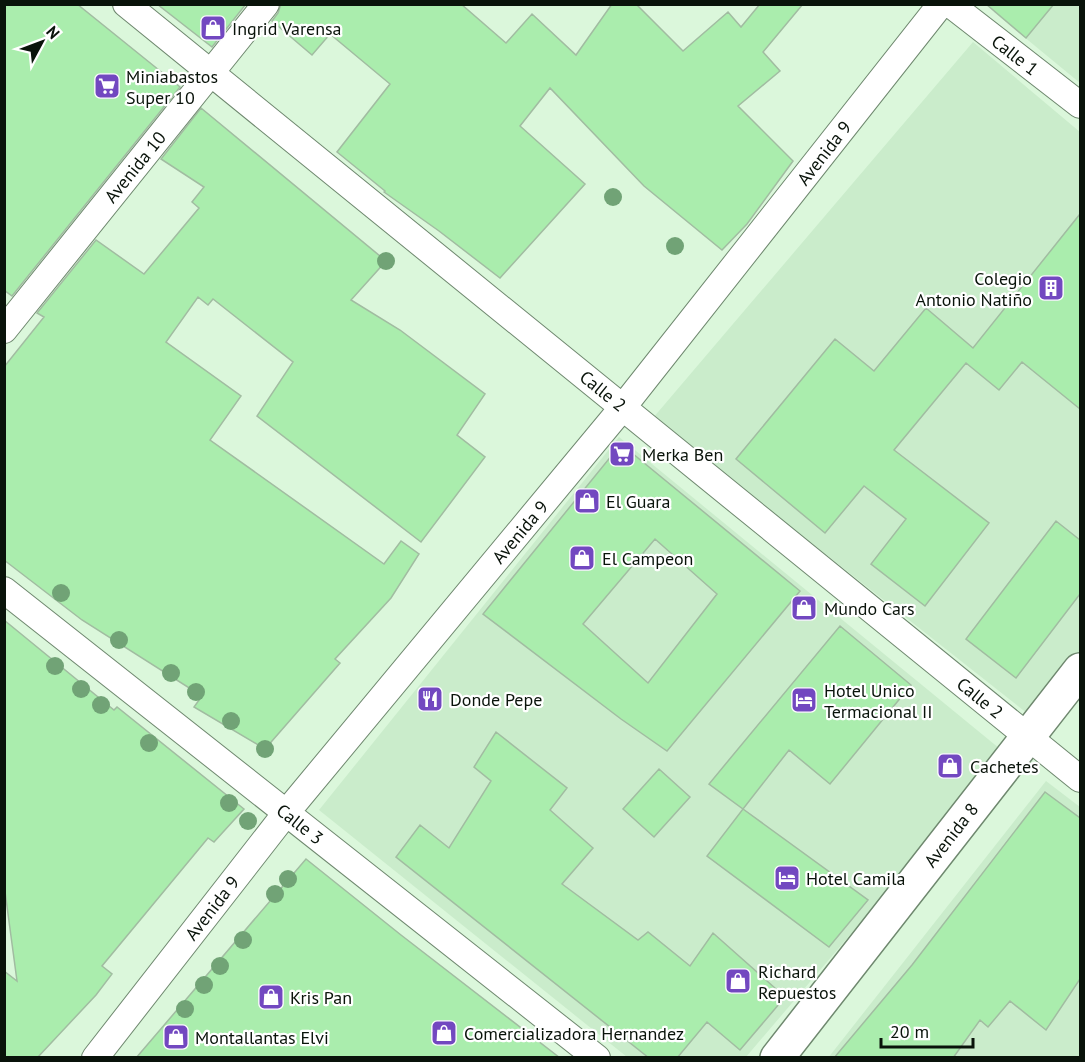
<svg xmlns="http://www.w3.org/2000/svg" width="1085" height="1062" font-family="'PT Sans',sans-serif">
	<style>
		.built { fill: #caeccb }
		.building { fill: #aaedad; stroke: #a1bca1; stroke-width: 1.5; fill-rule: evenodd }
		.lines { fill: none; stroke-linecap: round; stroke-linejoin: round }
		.street-casing { stroke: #6f886f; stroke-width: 28 }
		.secondary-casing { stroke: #6f886f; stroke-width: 36 }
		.street { stroke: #fff; stroke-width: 26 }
		.secondary { stroke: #fff; stroke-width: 33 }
		.tree { fill: #71a376 }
		.labels { text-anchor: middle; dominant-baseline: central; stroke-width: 4.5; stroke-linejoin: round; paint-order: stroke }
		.poi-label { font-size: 18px; fill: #09130a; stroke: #fff; text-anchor: start }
		.street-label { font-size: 18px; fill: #09130a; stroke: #fff }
	</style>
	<rect width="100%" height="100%" fill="#dbf7db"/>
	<path class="built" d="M1000 5H1080V83L994 12Z
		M973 42 1080 132V670L1037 721 653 418Z
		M619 437 1005 753 746 1057H627L319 810Z
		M1046 781 1080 807V1057L828 1058Z"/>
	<path class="building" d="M4 4H77L180 87 12 296 4 290Z
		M157 4H246L212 47Z
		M281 4H461L506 43 532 14 576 55 612 4H636L683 51 728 12 741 27 760 4H803L763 52 780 71 738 106 793 161 747 224 722 250 644 186 550 88 520 126 585 184 500 278 439 231 384 192 385 191 337 152 390 84 330 34 312 55 272 21 278 13Z
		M986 4H1054L1026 38Z
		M201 108 386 261 351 300 400 330 485 394 457 435 485 457 421 542 257 416 293 362 213 299 208 305 198 297 166 342 241 396 210 440 384 564 401 541 419 554 391 598 335 659 340 663 265 749 194 707 202 696 82 620 4 560V367L44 317 37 313 96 240 144 274 199 208 192 202 204 187 161 159Z
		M1080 214V409L1022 362 999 390 966 363 894 450 989 523 925 606 871 564 906 519 864 486 825 533 736 459 835 339 874 371 926 308 973 348Z
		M621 444 800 591 667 751 621 719 483 614ZM655 539 717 594 648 683 583 624Z
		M1056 521 1080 540V594L1016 678 966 639Z
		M4 620 114 710 117 707 244 809 214 842 208 838 102 966 112 974 96 995 37 1058H4V971L17 981 4 884Z
		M840 626 911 685 830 784 789 750 743 809 709 784Z
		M496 732 567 788 550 810 593 848 562 884 638 940 648 932 690 966 713 933 785 997 740 1050 707 1022 677 1058H649L396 857 420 825 449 848 491 781 474 767Z
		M659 769 690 797 654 837 623 809Z
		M1045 792 1080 818V979L1046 1030 1010 1001 988 1027 980 1020 953 1058H834L912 965Z
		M743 809 868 900 829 947 707 856Z
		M306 859 401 935 560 1058H136Z"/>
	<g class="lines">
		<g class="street-casing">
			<path id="street" d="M126 4 1080 779
				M950 4 1080 105
				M4 330 266 4
				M4 590 597 1058
				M95 1058 286 813 623 407 941 4"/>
		</g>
		<g class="secondary-casing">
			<path id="secondary" d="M777 1058 1080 670"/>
		</g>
		<use href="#street" class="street"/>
		<use href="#secondary" class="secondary"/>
	</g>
	<g class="tree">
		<circle cx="613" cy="197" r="9"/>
		<circle cx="675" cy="246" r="9"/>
		<circle cx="386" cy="261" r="9"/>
		<circle cx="61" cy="593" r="9"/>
		<circle cx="119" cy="640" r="9"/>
		<circle cx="55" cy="666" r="9"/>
		<circle cx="171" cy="673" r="9"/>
		<circle cx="81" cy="689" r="9"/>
		<circle cx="196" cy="692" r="9"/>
		<circle cx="101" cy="705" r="9"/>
		<circle cx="231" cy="721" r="9"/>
		<circle cx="149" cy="743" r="9"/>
		<circle cx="265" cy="749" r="9"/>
		<circle cx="229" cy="803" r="9"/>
		<circle cx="248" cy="821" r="9"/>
		<circle cx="288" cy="879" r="9"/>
		<circle cx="275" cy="894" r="9"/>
		<circle cx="243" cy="940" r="9"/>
		<circle cx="220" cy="966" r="9"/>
		<circle cx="204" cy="985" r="9"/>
		<circle cx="185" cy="1009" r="9"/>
	</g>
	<defs>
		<g id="shop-square" transform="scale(1.35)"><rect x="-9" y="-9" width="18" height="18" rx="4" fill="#7248c0" stroke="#fff"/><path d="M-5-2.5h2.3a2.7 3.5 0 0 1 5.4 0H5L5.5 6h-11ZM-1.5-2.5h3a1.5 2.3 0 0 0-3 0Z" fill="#fff"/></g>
		<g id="supermarket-square" transform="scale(1.35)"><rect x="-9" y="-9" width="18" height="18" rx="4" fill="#7248c0" stroke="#fff"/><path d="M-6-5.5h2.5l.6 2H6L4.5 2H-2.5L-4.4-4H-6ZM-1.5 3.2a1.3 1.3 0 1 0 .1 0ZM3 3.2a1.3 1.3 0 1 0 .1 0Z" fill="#fff"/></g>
		<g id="building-square" transform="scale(1.35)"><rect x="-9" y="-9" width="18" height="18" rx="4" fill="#7248c0" stroke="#fff"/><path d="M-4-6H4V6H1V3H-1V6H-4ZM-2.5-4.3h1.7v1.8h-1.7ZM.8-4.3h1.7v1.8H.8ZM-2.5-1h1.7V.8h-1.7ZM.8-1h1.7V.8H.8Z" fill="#fff"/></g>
		<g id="restaurant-square" transform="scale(1.35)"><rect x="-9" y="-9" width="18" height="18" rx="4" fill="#7248c0" stroke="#fff"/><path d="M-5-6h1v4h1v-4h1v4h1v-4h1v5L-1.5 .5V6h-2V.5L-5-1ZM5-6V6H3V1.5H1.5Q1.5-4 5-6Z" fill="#fff"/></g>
		<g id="hotel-square" transform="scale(1.35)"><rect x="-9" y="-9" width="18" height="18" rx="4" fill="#7248c0" stroke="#fff"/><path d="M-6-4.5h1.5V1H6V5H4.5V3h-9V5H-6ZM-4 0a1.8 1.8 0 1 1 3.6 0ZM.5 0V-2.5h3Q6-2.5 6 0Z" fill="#fff"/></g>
	</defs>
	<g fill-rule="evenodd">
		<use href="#shop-square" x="213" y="28"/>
		<use href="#supermarket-square" x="107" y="86"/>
		<use href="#building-square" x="1051" y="288"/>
		<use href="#supermarket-square" x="622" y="454"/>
		<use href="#shop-square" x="587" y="501"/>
		<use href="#shop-square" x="582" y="558"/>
		<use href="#shop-square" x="804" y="608"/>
		<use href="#restaurant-square" x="430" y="699"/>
		<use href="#hotel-square" x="804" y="700"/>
		<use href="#shop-square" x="950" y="766"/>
		<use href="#hotel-square" x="787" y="878"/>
		<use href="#shop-square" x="738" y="981"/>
		<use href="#shop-square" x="271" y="997"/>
		<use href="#shop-square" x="444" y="1033"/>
		<use href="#shop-square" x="176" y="1037"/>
	</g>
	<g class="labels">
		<g class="poi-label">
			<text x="232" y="28">Ingrid Varensa</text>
			<text x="126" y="76">Miniabastos<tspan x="126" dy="21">Super 10</tspan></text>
			<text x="1032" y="278" text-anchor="end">Colegio<tspan x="1032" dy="21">Antonio Natiño</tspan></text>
			<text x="642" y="454">Merka Ben</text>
			<text x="606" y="501">El Guara</text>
			<text x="602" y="558">El Campeon</text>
			<text x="824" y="608">Mundo Cars</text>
			<text x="824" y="690">Hotel Unico<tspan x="824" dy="21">Termacional II</tspan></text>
			<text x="450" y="699">Donde Pepe</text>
			<text x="970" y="766">Cachetes</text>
			<text x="806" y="878">Hotel Camila</text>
			<text x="758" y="971">Richard<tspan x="758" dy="21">Repuestos</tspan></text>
			<text x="290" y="997">Kris Pan</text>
			<text x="464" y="1033">Comercializadora Hernandez</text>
			<text x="195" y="1037">Montallantas Elvi</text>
		</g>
		<g class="street-label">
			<text transform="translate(1015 55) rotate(38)">Calle 1</text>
			<text transform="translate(824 153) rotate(-52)">Avenida 9</text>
			<text transform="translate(135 167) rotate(-51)">Avenida 10</text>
			<text transform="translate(603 391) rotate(39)">Calle 2</text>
			<text transform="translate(520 532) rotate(-50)">Avenida 9</text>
			<text transform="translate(980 698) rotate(39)">Calle 2</text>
			<text transform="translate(300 824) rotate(38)">Calle 3</text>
			<text transform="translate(951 835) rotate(-52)">Avenida 8</text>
			<text transform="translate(212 908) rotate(-52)">Avenida 9</text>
		</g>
	</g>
	<rect width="1085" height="1062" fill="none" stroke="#09130a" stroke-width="12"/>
	<g transform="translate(42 42) rotate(49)" stroke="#ffffff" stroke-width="4.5" paint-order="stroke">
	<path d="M0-4.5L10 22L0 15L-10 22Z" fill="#09130a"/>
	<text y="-9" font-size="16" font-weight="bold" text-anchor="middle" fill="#09130a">N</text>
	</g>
	<path d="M881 1038v9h92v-9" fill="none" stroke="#09130a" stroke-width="3"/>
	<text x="890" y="1038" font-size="18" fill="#09130a" stroke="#ffffff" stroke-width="4.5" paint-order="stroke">20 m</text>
</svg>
